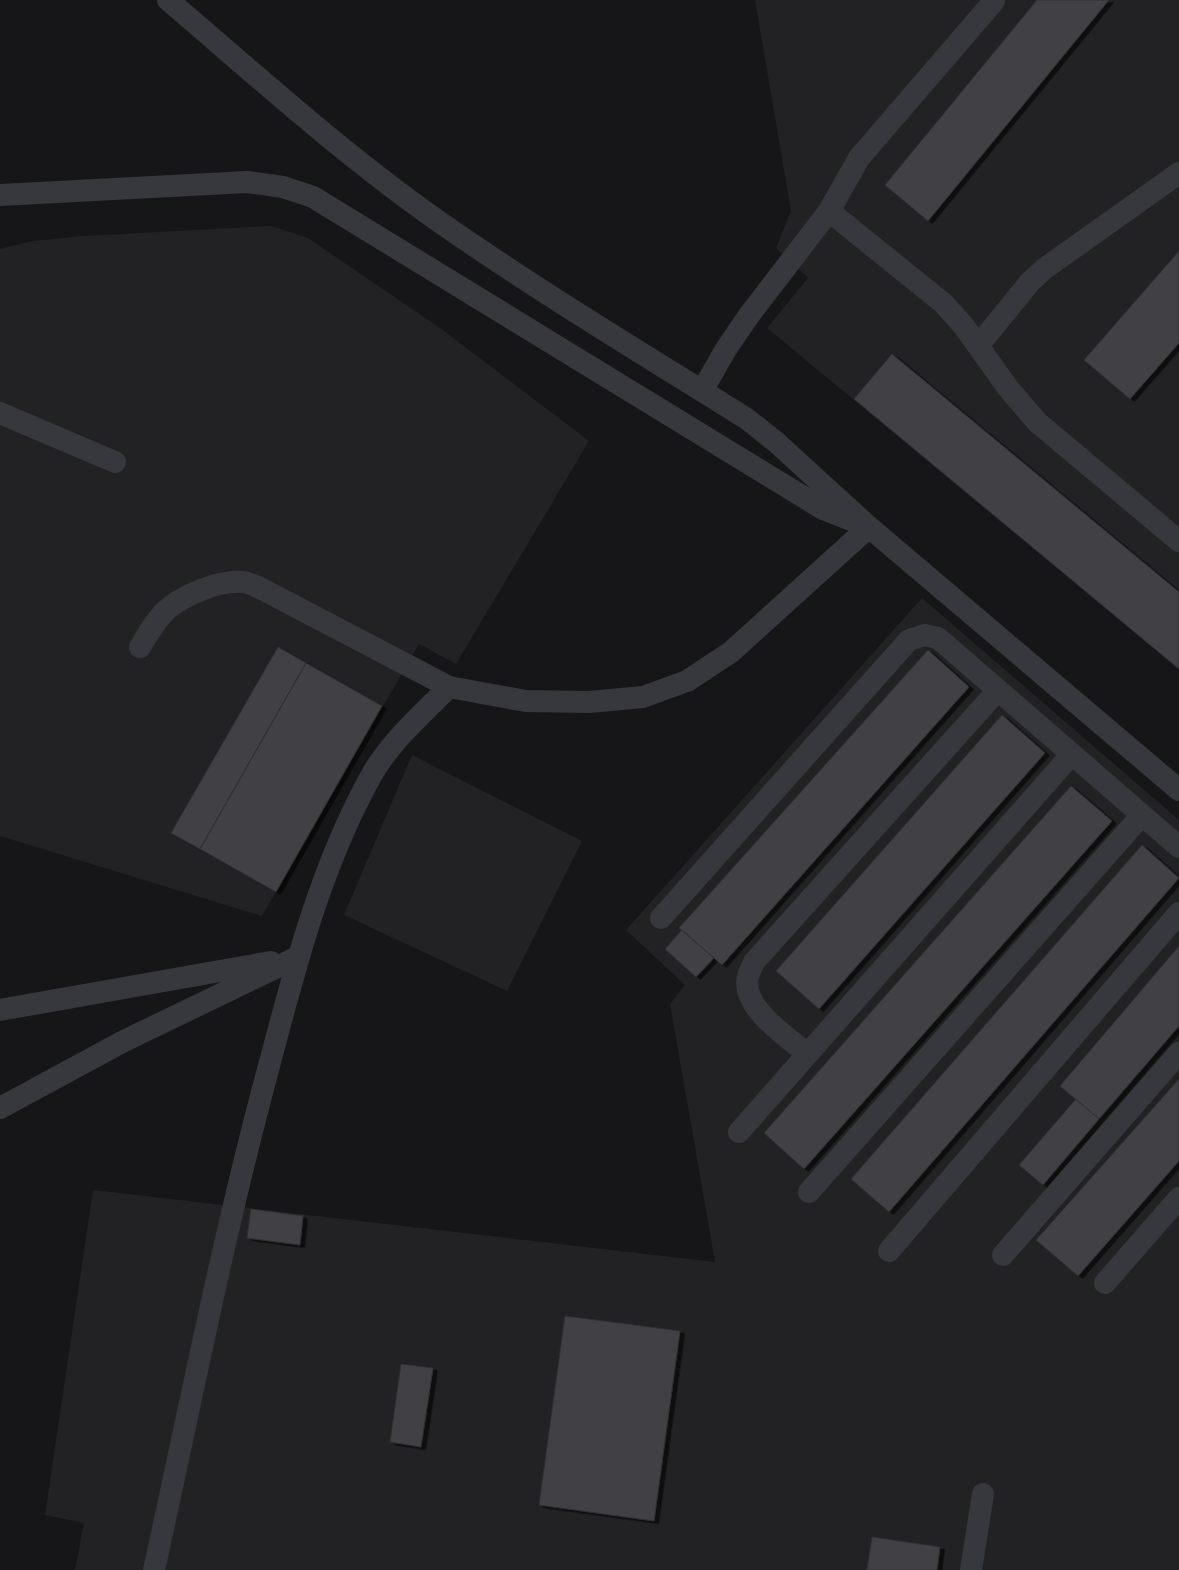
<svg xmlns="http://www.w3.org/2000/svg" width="1179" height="1570" font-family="'Open Sans',sans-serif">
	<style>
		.built { fill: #222225 }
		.building { fill: #404145; stroke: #303034; filter: url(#shadow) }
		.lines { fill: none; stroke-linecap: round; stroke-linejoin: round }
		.minor { stroke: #37383d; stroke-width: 22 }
	</style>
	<defs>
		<filter id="shadow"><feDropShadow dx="4.5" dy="2.5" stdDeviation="0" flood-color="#0009"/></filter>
	</defs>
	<rect width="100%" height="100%" fill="#161618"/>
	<path class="built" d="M755 0H1179V669L767 328 808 278 776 248 791 211Z
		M271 226 308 238 440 328 589 441 456 664 419 644 262 916 0 836V249L33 241 83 236Z
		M922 598 1179 820V1570H75L84 1523 45 1515 93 1190 715 1262 670 1004 685 985 626 930Z
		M412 755 582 841 507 991 344 915Z"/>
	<path class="building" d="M1037 0H1109L928 221 885 185Z
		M1179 251V343L1130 399 1084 360Z
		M892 354 1179 592V669L854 399Z
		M278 647 306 663 200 849 171 833Z
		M928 650 969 687 722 965 679 928Z
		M306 663 382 706 276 892 200 849Z
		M1002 715 1045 753 819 1009 776 971Z
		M1071 786 1112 821 804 1169 764 1133Z
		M1142 845 1179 878 889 1212 851 1179Z
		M682 930 714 958 696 977 665 949Z
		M1179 946V1026L1099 1119 1060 1086Z
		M1179 1079V1161L1078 1276 1036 1240Z
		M1076 1099 1099 1119 1043 1185 1019 1165Z
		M251 1209 303 1216 300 1245 247 1238Z
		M565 1316 680 1331 654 1521 539 1505Z
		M401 1364 433 1368 421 1447 390 1442Z
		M872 1537 940 1547 937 1570H867Z"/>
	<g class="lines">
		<path class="minor" d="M0 195 247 182 283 187 313 197 823 509 869 527 1179 790
			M829 211 943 303 963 325 1008 388 1037 422 1179 541
			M978 346 1030 282 1044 269 1179 173
			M702 391 726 349 750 314 829 211 859 158 994 1
			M0 413 115 462
			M140 647C148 634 157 617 170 607 187 594 220 580 242 582 249 582 256 587 262 589L449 687
			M661 918 909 640 925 635 938 638 1179 847
			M0 1010 271 962
			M807 1054C787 1036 740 1007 748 976 749 972 752 967 754 962L998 690
			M0 1108 124 1041 298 957
			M739 1132 1072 754
			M809 1192 1142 815
			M889 1251 1179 913
			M1003 1255 1179 1053
			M1105 1283 1179 1198
			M154 1570C191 1402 224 1232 269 1066 295 967 321 866 371 776 390 742 422 714 449 687L526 701 589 702 643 697 687 681 731 652 869 527 776 442 747 419C645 355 540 292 441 223 345 156 257 76 168 0
			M971 1570 983 1494"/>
	</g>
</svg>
